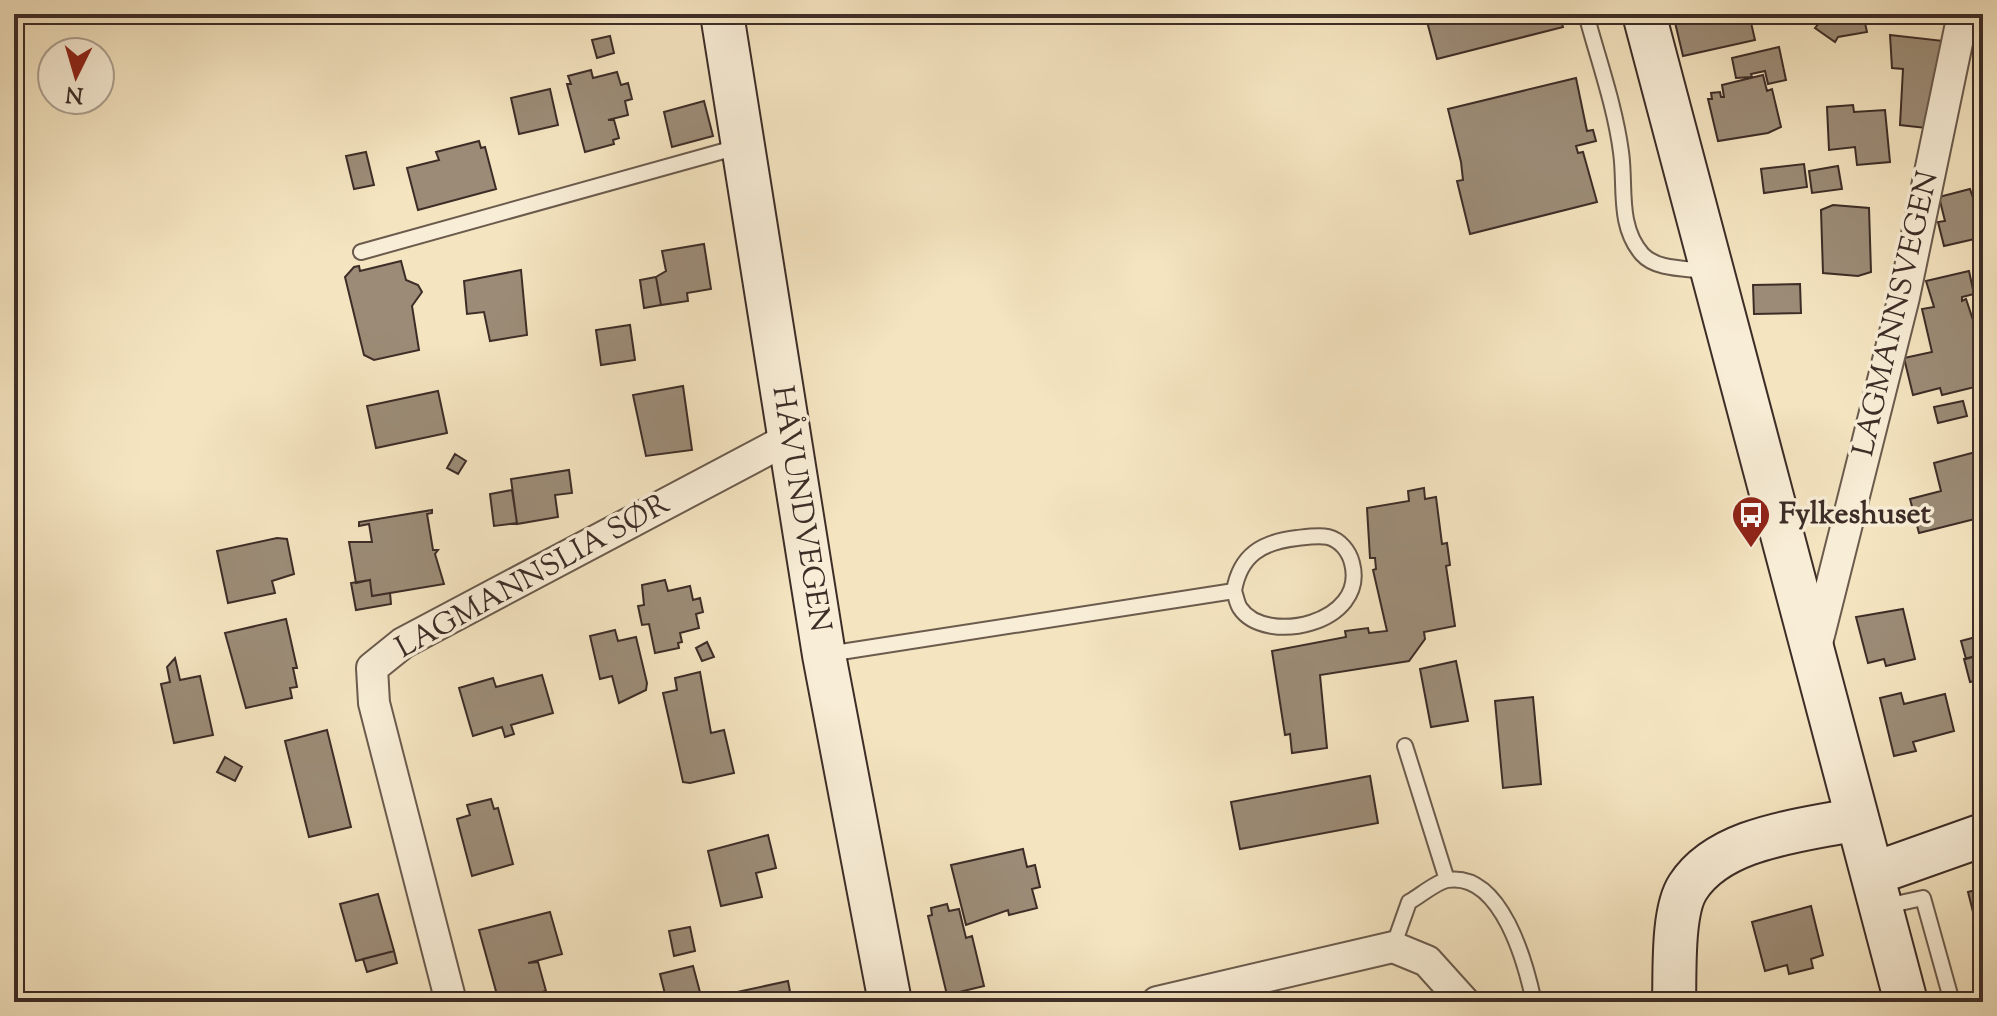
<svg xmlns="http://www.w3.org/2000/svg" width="1997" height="1016" font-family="'Sorts Mill Goudy',serif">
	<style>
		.building { fill: #9c8c77; stroke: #3d2d27; stroke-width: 2 }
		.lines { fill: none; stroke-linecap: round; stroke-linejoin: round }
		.lane-casing { stroke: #6b5b4d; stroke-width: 18 }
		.street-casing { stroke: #6b5b4d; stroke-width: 34 }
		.secondary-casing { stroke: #3d2d27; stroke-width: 46 }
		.lane { stroke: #f8edd6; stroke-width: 14 }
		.street { stroke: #f8edd6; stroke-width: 30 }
		.secondary { stroke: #f8edd6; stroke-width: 42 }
		.labels { text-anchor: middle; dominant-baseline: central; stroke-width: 7; stroke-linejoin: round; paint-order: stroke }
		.street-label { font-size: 30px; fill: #3d2d27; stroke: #f8edd6 }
		.poi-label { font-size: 30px; font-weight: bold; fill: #3d2d27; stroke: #f8edd6; text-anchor: start }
	</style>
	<rect width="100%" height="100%" fill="#f4e4c0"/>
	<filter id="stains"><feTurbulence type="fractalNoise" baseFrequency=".0025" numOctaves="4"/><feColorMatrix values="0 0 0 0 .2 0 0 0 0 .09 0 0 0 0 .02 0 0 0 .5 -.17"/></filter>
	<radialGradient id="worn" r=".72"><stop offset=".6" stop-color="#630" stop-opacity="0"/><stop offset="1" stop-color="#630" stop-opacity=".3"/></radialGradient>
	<path class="building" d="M1425 14H1559L1563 27 1437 59Z
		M1673 14H1717L1719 20 1749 14 1755 40 1683 56Z
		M1817 14H1863L1867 32 1838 37 1835 42 1815 28 1819 23Z
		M1890 35 1944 41 1926 128 1900 125 1903 69 1892 68Z
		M610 36 614 53 597 58 592 40Z
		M1779 47 1786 80 1768 84 1765 71 1751 74 1752 77 1736 78 1732 58Z
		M591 70 593 78 617 72 621 85 628 83 632 99 625 101 628 115 608 120H614L619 138 613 140 614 144 585 152 567 84H571L568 76Z
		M1763 75 1767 91 1772 89 1781 127 1768 133 1718 141 1708 99H1712L1711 93 1720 92 1721 97H1724L1722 85Z
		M1576 78 1587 131 1593 130 1596 141 1576 146 1578 153 1583 152 1597 202 1470 234 1457 181 1463 180 1461 162 1448 109Z
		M550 89 558 125 519 134 511 98Z
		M704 101 713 136 672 147 664 112Z
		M1853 105 1854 112 1885 110 1890 162 1857 165 1855 147 1829 150 1827 107Z
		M479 141 481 148 485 147 496 189 418 210 407 168 439 160 436 152Z
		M366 152 374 185 354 189 346 156Z
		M1804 164 1807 187 1764 193 1761 169Z
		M1838 166 1842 189 1812 193 1809 171Z
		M1970 189 1982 224 1976 226 1979 238 1944 246 1938 222 1945 221 1939 197Z
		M1833 205 1869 208 1871 272 1858 276 1823 273 1821 210Z
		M704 244 711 289 687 293 688 301 661 305 656 277 666 271 662 251Z
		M401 261 406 280 418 285 422 292 412 306 419 350 374 360 364 355 345 277 354 267 359 266 360 271Z
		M521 270 527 335 490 341 484 312 467 314 464 281Z
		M1969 271 1974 294 1962 297V301L1966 299 1977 332 1983 385 1942 395 1940 388 1913 395 1904 358 1932 352 1922 309 1934 307 1926 281Z
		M656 277 661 305 644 308 640 280Z
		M1800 284 1801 313 1754 314 1753 285Z
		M630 325 635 360 601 365 596 330Z
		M683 386 692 450 646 456 633 395Z
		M438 391 447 433 376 448 367 406Z
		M1963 401 1967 416 1938 423 1934 407Z
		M1983 450V517L1919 533 1910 499 1941 491 1934 463Z
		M455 454 466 461 458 474 447 468Z
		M569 470 572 493 555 495 558 517 517 524 511 479Z
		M1424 488 1425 499 1436 497 1442 544 1447 543 1450 565 1446 566 1455 626 1424 632 1425 639 1409 661 1320 675 1327 748 1292 753 1290 734 1285 735 1272 651 1346 637 1345 631 1368 628 1369 633 1387 631 1373 570 1376 569 1375 558H1370L1367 508 1409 501 1408 491Z
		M512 490 517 523 494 526 490 494Z
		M432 510V513L427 514 433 550H438L435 554 444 584 372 596 370 580 356 583 349 542H372L369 524 359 526V522Z
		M277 538 287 539 294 574 272 581 275 593 228 603 217 551Z
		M370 580 372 596 390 593 391 604 356 610 351 583Z
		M665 580 668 591 690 586 693 600 700 598 703 612 696 614 699 628 680 633 682 642 678 643 679 648 655 653 649 624 642 625 638 606 644 605 642 585Z
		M1903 609 1915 659 1886 666 1884 659 1868 663 1856 617Z
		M286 619 297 668H293L297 687 290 688 292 698 246 708 225 633Z
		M615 630 618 641 636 637 647 683 646 690 619 703 612 676 600 679 590 636Z
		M1983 635V654L1966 659 1961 641Z
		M707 642 714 657 702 661 696 648Z
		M1983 654V679L1970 682 1964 659Z
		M175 658 180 680 200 676 213 735 174 743 161 684 170 682 167 667Z
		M1456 661 1468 721 1431 727 1420 669Z
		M700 672 711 733 724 730 734 773 690 783 683 782 663 693 677 690 675 678Z
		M542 675 553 713 511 725 514 734 505 737 502 727 473 736 459 688 493 678 496 687Z
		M1901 693 1904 704 1945 694 1954 731 1913 742 1916 751 1894 756 1880 698Z
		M1533 697 1541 784 1503 788 1495 701Z
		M327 730 351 827 309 837 285 741Z
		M225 757 242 767 235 781 217 772Z
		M1370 776 1378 823 1240 849 1231 802Z
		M491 799 494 809 498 808 513 864 472 876 457 819 470 815 467 805Z
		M768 835 776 868 756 873 762 897 721 906 708 851Z
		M1023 849 1027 867 1035 865 1040 887 1032 889 1037 908 1009 915 1008 910 966 925 951 865Z
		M1983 888V939L1980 940 1968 892Z
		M378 894 394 951 356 961 340 904Z
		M947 904 949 911 959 909 966 938 972 936 984 986 947 995 928 916 932 915 931 908Z
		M1811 906 1823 955 1811 959 1813 968 1789 974 1787 965 1765 971 1752 922Z
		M550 912 562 954 528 963 538 962 546 991 499 1002 479 930Z
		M690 927 695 951 674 956 669 931Z
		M394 951 397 963 367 972 363 959Z
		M693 966 701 996 667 1002 660 974Z
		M788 981 792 1002H739L737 992Z"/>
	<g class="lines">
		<g class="lane-casing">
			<path id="lane" d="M1586 14C1598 59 1615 106 1621 152 1626 186 1617 225 1642 254 1656 270 1686 268 1706 271
				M361 252 738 147
				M828 654 1234 591C1236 596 1237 604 1240 608 1265 646 1368 624 1352 563 1349 551 1340 540 1328 537 1319 535 1306 537 1297 538 1262 542 1240 555 1234 591
				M1405 746 1447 880
				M1886 906 1923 898 1952 1002
				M1393 947 1409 902C1420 896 1436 882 1447 880 1502 871 1526 965 1534 1002"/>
		</g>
		<g class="street-casing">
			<path id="street" d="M1815 651 1904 297 1963 14
				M451 1002 374 703 372 668 403 643 788 439
				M1157 1002 1393 947 1427 961 1464 1002"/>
		</g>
		<g class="secondary-casing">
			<path id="secondary" d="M722 14 824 655 890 1002
				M1644 14 1906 1002
				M1873 874 1983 835
				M1674 1002C1675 972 1672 911 1688 887 1721 836 1803 831 1856 819"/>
		</g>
		<use href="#lane" class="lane"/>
		<use href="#street" class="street"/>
		<use href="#secondary" class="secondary"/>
	</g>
	<defs>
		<g id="bus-pin" transform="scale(2)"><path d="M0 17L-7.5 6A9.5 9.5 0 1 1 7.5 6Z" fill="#8f2418" stroke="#f8edd6"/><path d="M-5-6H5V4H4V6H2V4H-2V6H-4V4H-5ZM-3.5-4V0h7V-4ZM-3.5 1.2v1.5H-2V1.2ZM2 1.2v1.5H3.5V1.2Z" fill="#fff"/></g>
	</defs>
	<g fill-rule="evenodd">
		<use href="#bus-pin" x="1751" y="515"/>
	</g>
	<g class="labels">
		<g class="street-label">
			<text transform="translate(1897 314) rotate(-77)">LAGMANNSVEGEN</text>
			<text transform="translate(800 509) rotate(81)">HÅVUNDVEGEN</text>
			<text transform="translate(533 577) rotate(-29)">LAGMANNSLIA SØR</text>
		</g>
		<g class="poi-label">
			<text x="1779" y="515">Fylkeshuset</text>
		</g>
	</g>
	<rect width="1997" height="1016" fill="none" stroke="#f4e4c0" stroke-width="48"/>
	<rect x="16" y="16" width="1965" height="984" fill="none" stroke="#3d2d27" stroke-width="4"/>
	<rect x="24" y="24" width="1949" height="968" fill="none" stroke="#3d2d27" stroke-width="2"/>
	<g transform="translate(76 76) rotate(185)"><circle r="38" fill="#f8edd6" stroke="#ada090" stroke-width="2"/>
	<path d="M0-6L14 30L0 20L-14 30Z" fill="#8f2418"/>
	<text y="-12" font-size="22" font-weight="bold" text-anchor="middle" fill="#3d2d27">N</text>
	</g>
	<rect width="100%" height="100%" filter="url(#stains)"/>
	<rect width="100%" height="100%" fill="url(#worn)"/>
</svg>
